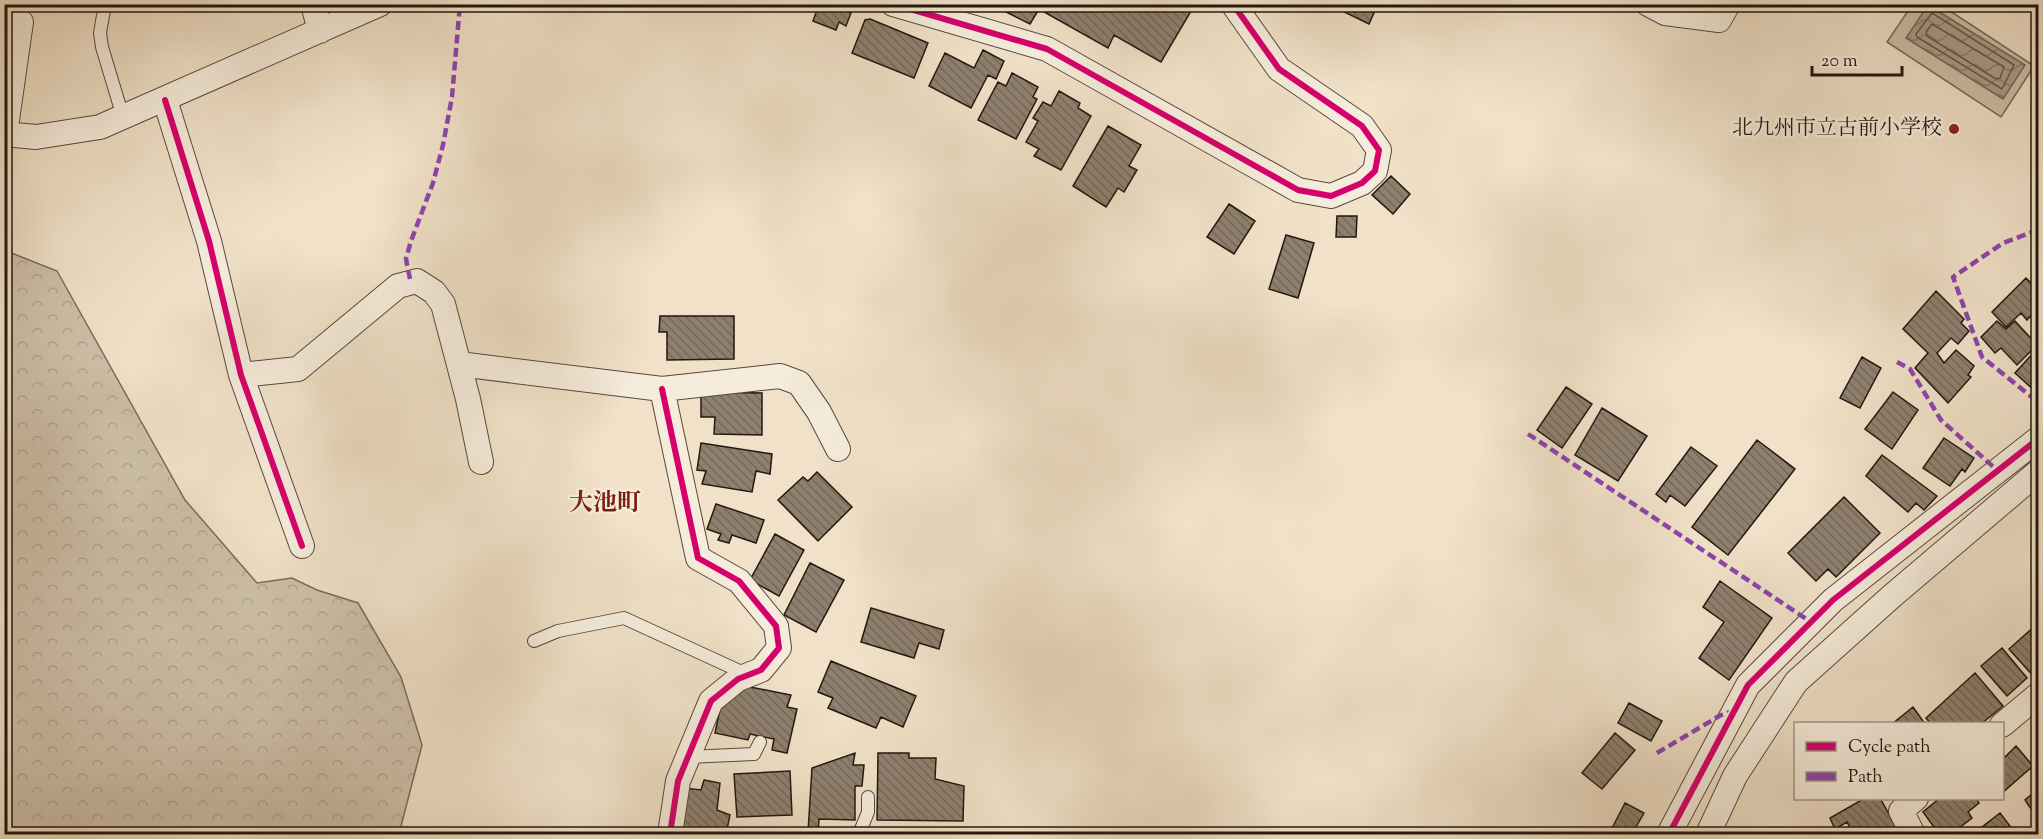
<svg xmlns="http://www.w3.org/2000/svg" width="2043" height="839" font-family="'Sorts Mill Goudy','Noto Serif JP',serif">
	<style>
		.forest { fill: url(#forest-crowns); stroke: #786b5b; stroke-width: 1.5 }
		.pitch { fill: #cdbfa8; stroke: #786b5b; stroke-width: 1.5 }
		.water { fill: url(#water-waves); stroke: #746758; stroke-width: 1.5 }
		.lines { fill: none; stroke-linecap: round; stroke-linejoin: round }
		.shore { stroke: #665a4c; stroke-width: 1.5 }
		.building { fill: url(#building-back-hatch); stroke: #23170e; stroke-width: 1.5 }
		.service-casing { stroke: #564a3c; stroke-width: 14 }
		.minor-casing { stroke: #564a3c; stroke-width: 26 }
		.service { stroke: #f5ecdb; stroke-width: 12 }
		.minor { stroke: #f5ecdb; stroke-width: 24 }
		.quiet { stroke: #8e44ad; stroke-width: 4.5; stroke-dasharray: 9 4.5; stroke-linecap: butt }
		.cycleway-casing { stroke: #f5ecdb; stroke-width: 10 }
		.cycleway { stroke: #d6006c; stroke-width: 6 }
		.poi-dot { fill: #8f2418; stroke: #f5ecdb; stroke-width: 2 }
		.labels { text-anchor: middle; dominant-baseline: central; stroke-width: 5; stroke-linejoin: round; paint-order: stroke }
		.poi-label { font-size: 21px; fill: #23170e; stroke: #f5ecdb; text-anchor: end }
		.quarter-label { font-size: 24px; font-weight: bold; fill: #7a1f14; stroke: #f5ecdb }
	</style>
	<defs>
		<pattern id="forest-crowns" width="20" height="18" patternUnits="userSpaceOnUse" patternTransform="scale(1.5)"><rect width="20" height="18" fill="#cdbfa8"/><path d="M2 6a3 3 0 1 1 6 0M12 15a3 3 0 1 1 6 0" fill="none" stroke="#b0a38f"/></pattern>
		<pattern id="water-waves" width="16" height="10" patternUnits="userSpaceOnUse" patternTransform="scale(1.5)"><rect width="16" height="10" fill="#aa9c89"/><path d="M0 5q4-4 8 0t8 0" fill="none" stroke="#8a7e6e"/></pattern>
		<pattern id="building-back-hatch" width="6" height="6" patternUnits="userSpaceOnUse" patternTransform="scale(1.5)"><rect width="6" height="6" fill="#8e806f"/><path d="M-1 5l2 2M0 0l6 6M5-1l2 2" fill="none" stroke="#74685a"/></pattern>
	</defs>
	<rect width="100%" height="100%" fill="#f0e1c8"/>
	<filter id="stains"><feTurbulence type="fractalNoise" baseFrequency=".00333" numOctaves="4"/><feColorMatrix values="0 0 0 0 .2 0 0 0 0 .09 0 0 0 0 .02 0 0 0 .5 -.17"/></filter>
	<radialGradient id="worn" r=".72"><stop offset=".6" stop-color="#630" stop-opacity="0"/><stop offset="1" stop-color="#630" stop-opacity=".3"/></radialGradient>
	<path class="forest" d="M4 250 57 271 185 500 257 583 292 578 317 590 358 603 401 677 422 745 399 834H5Z"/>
	<path class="pitch" d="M1912 5H1941L2034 66 2001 117 1887 42Z"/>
	<path class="water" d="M1928 5 2025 65 2003 99 1906 38Z"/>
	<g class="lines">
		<path class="shore" d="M1932 13 2014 65 2002 89 1917 37 1916 34Z
			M1932 24 2004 67 2000 78 1996 79 1927 36 1926 32Z"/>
	</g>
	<path class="building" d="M819 4H831L851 13 846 26 839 22 836 30 813 21Z
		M1010 4H1191L1194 6 1161 62 1114 35 1108 48 1039 9 1030 24 1006 12Z
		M1328 4H1378L1369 24Z
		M870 19 928 43 914 78 852 53 865 20Z
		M983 50 1004 61 996 79 988 75 971 108 929 86 945 53 974 68Z
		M1012 73 1038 87 1033 97 1037 99 1016 139 978 120 998 82 1006 86Z
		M1059 91 1080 103 1078 108 1091 116 1061 170 1034 156 1039 149 1026 142 1038 121 1033 118 1043 102 1051 106Z
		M1108 126 1141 145 1129 166 1137 170 1124 192 1118 188 1106 207 1073 186Z
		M1391 176 1410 194 1393 214 1372 195Z
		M1229 204 1255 221 1234 254 1207 237Z
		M1337 216H1357L1356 237H1336Z
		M1286 235 1314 243 1298 298 1269 289Z
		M2026 278 2038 290V307L2027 320 2021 313 2006 327 1992 312Z
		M1936 291 1964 319 1961 323 1969 331 1958 344 1951 338 1937 353 1944 363 1956 350 1974 366 1968 375 1971 377 1948 403 1915 368 1928 353 1903 329Z
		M660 316H734V359L667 360V332H659Z
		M1997 321 2006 329 2015 321 2037 345 2017 365 2001 348 1995 353 1981 337Z
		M2035 351 2038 354V394L2015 373Z
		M1862 357 1881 368 1860 408 1840 398Z
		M1566 387 1592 404 1562 448 1537 430Z
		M701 392 762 393V435L714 434 715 417H701Z
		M1893 392 1918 410 1892 449 1865 429Z
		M1602 408 1647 436 1618 481 1575 455Z
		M1944 438 1974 458 1965 472 1962 469 1950 486 1923 468Z
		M1757 440 1795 469 1728 555 1692 527Z
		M701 443 772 454 770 474 756 471 752 492 702 484 706 471 697 470Z
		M1691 447 1717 466 1685 506 1670 495 1666 502 1656 494Z
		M1882 455 1937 496 1924 510 1916 503 1908 512 1866 476Z
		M817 472 852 507 818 541 778 500 803 477 808 481Z
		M1844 497 1880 533 1836 577 1828 569 1816 581 1788 553Z
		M716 504 764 520 756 543 732 535 729 543 718 540 721 534 707 529Z
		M775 534 804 550 779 596 750 580Z
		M810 563 844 580 816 632 784 615Z
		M1720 581 1772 618 1729 680 1699 658 1724 622 1703 607Z
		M871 608 944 630 939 649 919 643 914 658 861 642Z
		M2037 624 2038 677 2036 679 2009 649Z
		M2002 648 2027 678 2007 696 1981 666Z
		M831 661 916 696 903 727 881 717 876 728 828 708 833 698 818 692Z
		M1975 673 2003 706 1981 724H1931L1926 718Z
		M745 686 791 695 787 707 797 709 787 753 772 750 774 739 750 734 748 740 715 733 721 704Z
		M1629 703 1662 721 1651 741 1618 723Z
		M1913 707 1925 724H1892Z
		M1615 733 1635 750 1602 789 1582 773Z
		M2016 746 2033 766 2002 793V753L2005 757Z
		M855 753 853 765H864L862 786H855V820L819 819 818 833 808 832 812 768Z
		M878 753H909V758H936L935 779 964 786 963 821 877 820Z
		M790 771 792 815 737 817 734 774Z
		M704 780 720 783 717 810 730 815 726 834 677 833 685 788 701 790Z
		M2038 789V808L2033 812 2025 800Z
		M1865 798H1880L1900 834H1853L1847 822 1835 829 1830 818Z
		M1940 798H1976L1979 803 1968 812 1972 818 1951 834H1939L1923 812Z
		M1625 803 1644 813 1636 827 1645 834H1609Z
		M2000 813 2016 834H1979L1977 831Z"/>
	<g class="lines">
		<g class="service-casing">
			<path id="service" d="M105 4 100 33 102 47 123 117
				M534 641 558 631 624 618 746 674
				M688 757 754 754 760 742
				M859 834 868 812V797"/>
		</g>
		<g class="minor-casing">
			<path id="minor" d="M313 4 320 31
				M893 4 1047 49 1298 190 1331 196 1362 183 1375 171 1379 150 1362 126 1279 69 1233 4
				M1648 4 1665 13 1719 20 1728 4
				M165 100 209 241 241 375 302 546
				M4 134 36 137 100 127 380 4
				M5 134 21 22
				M459 364 662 389 780 376 799 383 819 412 838 449
				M241 375 298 369 398 286 417 281 434 292 443 304 468 399 481 462
				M662 389 698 558 739 581 776 626 779 648 761 670 738 679 711 701 678 781 670 834
				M2002 725 2038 695
				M1669 834 1748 685 1833 600 2038 439
				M1708 834 1735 776 1796 682 1892 596 2038 472
				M1913 834 1901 811 1916 798"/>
		</g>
		<use href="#service" class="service"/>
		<use href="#minor" class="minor"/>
		<path class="quiet" d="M2038 230 2003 243 1953 277 1982 357 2038 402
			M410 279 406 259 411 241 433 183 443 145 452 97 460 4
			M1897 362 1910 369 1941 420 1998 471
			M1528 434 1811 622
			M1657 753 1721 715 1732 711"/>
		<g class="cycleway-casing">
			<path id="cycleway" d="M893 4 1047 49 1298 190 1331 196 1362 183 1375 171 1379 150 1362 126 1279 69 1233 4
				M165 100 209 241 241 375 302 546
				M662 389 698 558 739 581 776 626 779 648 761 670 738 679 711 701 678 781 670 834
				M1669 834 1748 685 1833 600 2038 439"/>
		</g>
		<use href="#cycleway" class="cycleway"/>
	</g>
	<circle class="poi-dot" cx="1954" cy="129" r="6"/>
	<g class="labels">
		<g class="poi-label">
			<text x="1942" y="129">北九州市立古前小学校</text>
		</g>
		<g class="quarter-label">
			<text x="605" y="504">大池町</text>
		</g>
	</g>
	<rect width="2043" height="839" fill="none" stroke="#f0e1c8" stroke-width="24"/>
	<rect x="6" y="6" width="2031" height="827" fill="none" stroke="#23170e" stroke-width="3"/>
	<rect x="12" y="12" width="2019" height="815" fill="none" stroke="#23170e" stroke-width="1.5"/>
	<rect x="1794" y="722" width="210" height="78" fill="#f5ecdb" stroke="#a19789" stroke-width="1.5"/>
	<rect x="1806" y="742" width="30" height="9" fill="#d6006c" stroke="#a19789" stroke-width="1.5"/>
	<text x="1848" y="752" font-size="18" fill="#23170e">Cycle path</text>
	<rect x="1806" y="772" width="30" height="9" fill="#8e44ad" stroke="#a19789" stroke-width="1.5"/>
	<text x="1848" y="782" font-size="18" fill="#23170e">Path</text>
	<path d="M1812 66v9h90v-9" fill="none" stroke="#23170e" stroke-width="3"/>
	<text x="1821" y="66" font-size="18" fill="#23170e" stroke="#f5ecdb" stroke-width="4.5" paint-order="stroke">20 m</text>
	<rect width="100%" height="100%" filter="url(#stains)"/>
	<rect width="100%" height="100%" fill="url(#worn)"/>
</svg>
